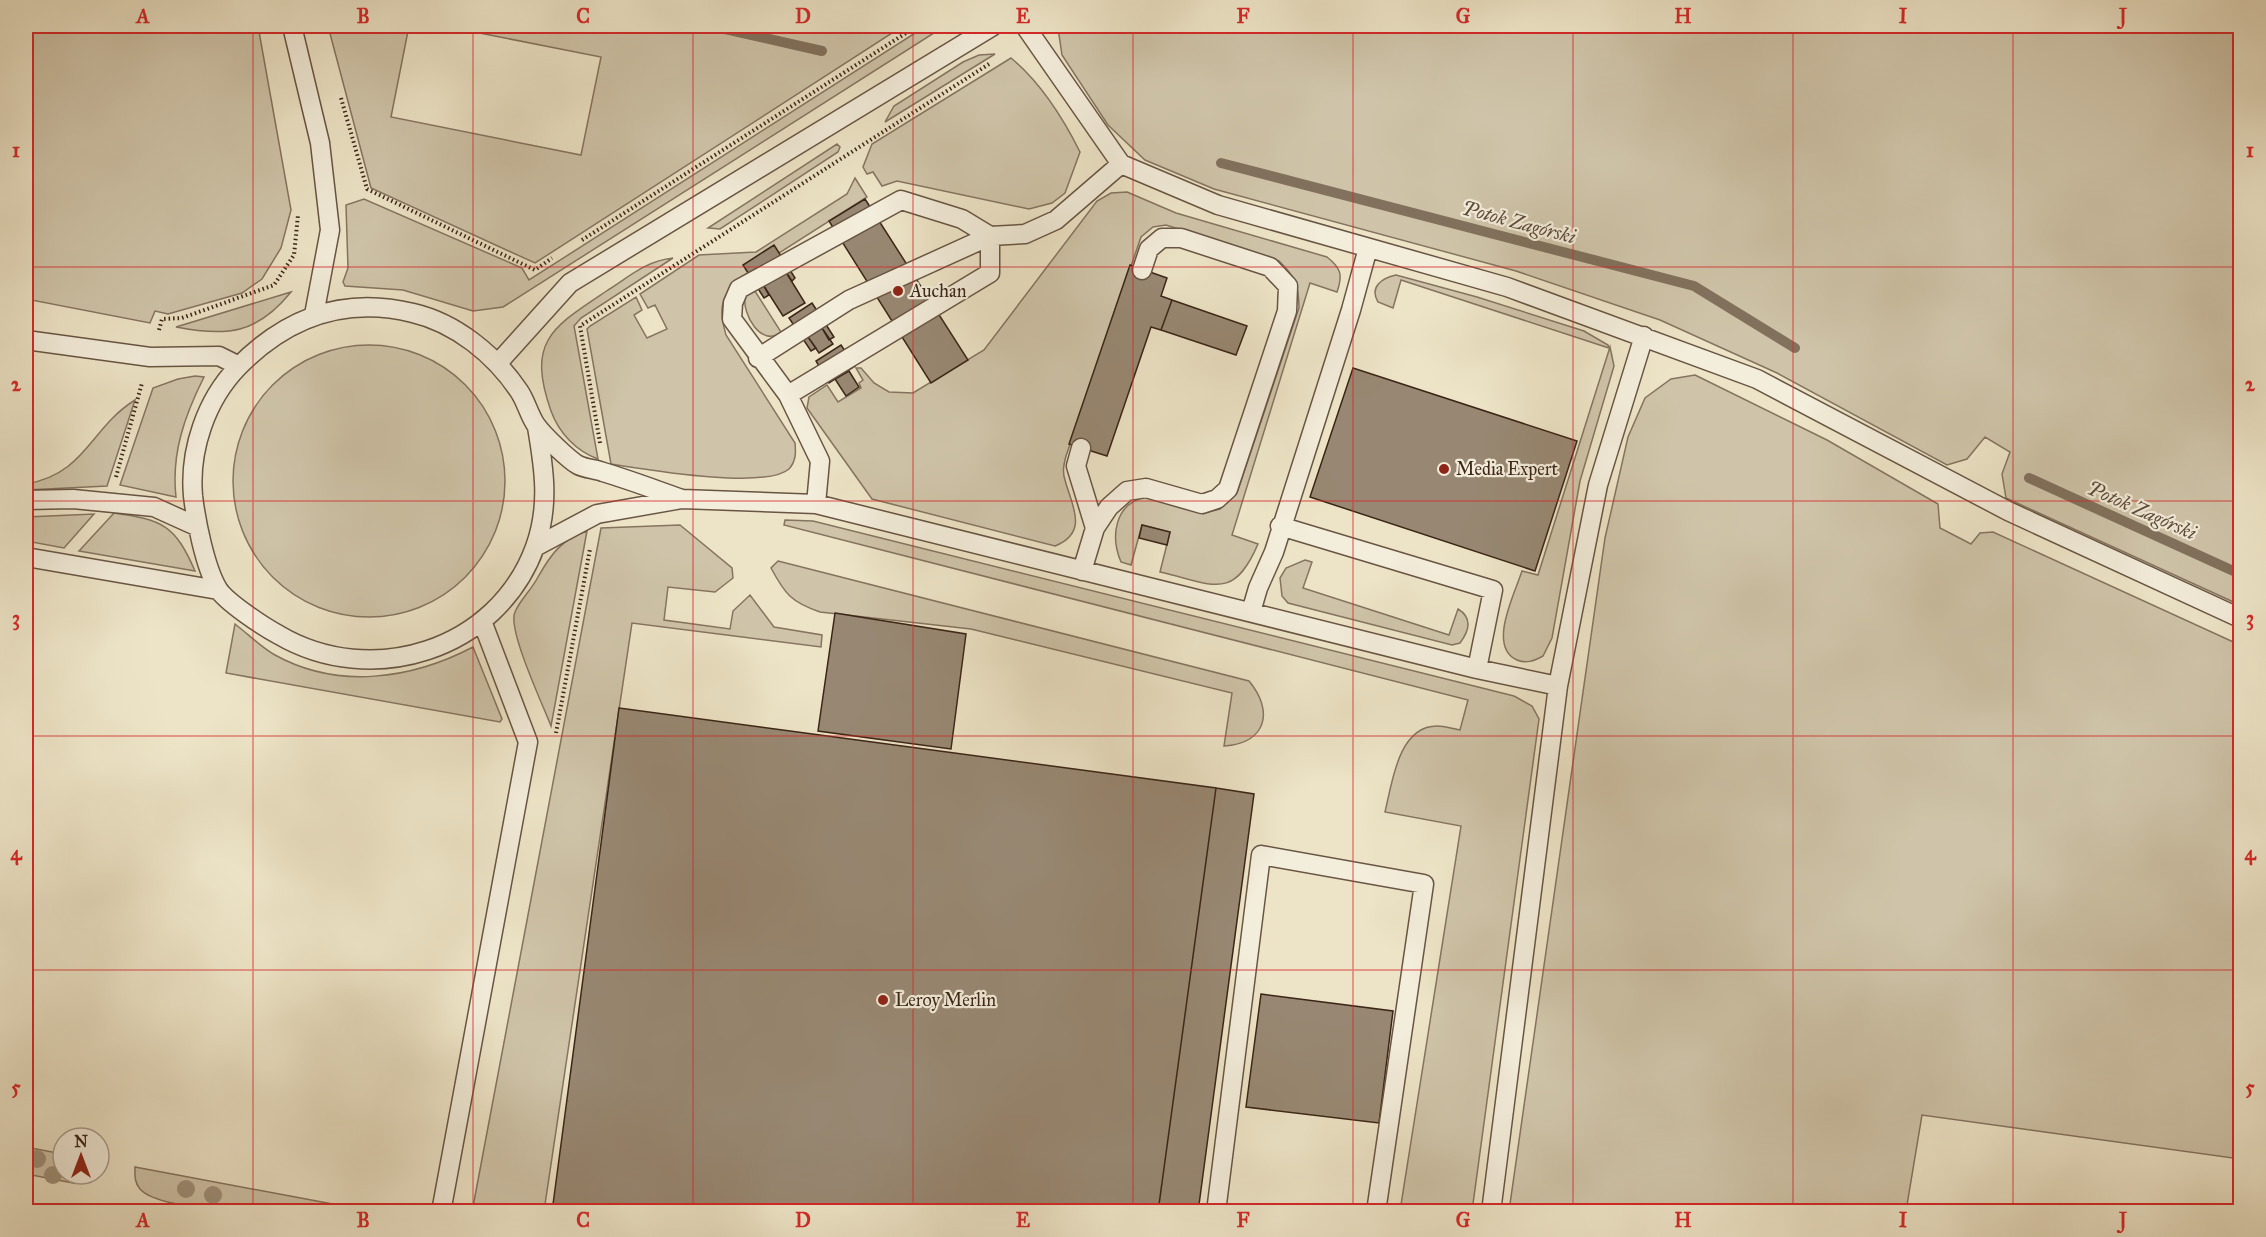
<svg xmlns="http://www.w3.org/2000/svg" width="2266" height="1237" font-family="'IM FELL Great Primer',serif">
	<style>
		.green { fill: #cfc4a9; stroke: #857460; stroke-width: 1.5 }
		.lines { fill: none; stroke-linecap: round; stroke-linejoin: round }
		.stream { stroke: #81715d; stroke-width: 10 }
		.building { fill: #988873; stroke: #3b2517; stroke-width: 1.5 }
		.service-casing { stroke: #685543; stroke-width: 21 }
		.path { stroke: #3b2517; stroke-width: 4; stroke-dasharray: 1.5 3; stroke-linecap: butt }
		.service { stroke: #f3eddb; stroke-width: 18 }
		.tree { fill: #9f917b }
		.grid { fill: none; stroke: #d62828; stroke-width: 1.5; stroke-opacity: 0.55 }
		.poi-dot { fill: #8f2418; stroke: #f3eddb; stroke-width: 2 }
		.labels { text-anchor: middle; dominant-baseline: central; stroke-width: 4.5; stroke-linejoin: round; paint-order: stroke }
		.poi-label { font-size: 18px; fill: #3b2517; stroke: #f3eddb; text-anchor: start }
		.water-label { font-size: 20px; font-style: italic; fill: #5e4b3a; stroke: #f3eddb }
		.neatline { fill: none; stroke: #d62828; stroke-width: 2 }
		.grid-label { font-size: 20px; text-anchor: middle; font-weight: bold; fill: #d62828 }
	</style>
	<rect width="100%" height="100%" fill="#ede4c7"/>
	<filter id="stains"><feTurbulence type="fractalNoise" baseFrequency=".00333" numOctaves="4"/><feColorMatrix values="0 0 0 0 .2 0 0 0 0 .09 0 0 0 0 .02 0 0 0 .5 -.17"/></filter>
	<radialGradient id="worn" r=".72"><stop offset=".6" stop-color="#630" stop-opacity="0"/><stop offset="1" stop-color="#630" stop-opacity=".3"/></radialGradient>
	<path class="green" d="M26 26H258L291 210 281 248 262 279 242 293 168 314 155 311 150 323 26 299Z
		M328 26H409L391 117 581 155 601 57 444 26H903L535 263 371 188Z
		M926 26H945L503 307 473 311 403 290 345 286 343 282 348 268 346 205 364 199 522 268 529 280Z
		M1062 26H2240V605L2006 498 2002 474 2010 452 1985 437 1967 459 1947 465 1777 373 1660 320 1516 271 1214 189 1145 160 1108 125 1062 55 1058 28Z
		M995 54 885 122 894 106 963 62 979 55Z
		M1011 58C1040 82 1063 118 1080 152L1065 193 1052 203 1029 209 897 181 882 186 873 172 867 174 863 167 872 144Z
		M837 144 840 147 838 152 720 229 708 228Z
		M855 178 867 197 735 281C720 301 719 311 726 335L795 443C796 453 796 461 789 469 765 490 644 469 611 464L587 329 590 326 636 297 642 310 634 315 647 338 667 329 655 305 648 308 640 294 699 255 756 252 847 194Z
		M1127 192 1176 213 1327 257C1341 268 1343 275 1337 292L1310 283 1232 535 1258 544C1233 602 1213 584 1160 572L1170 532 1142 525 1131 565 1121 562C1110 536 1115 504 1145 497L1204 513 1220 509 1237 493 1299 308C1299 286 1295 276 1279 261L1166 225 1153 227 1141 237 1066 456C1064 464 1062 471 1065 480 1071 504 1090 532 1055 546L872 499 807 408 809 397 827 385 838 402 861 388 859 383 863 380 856 368H861L874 383 889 392 913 393 984 350 1097 201 1111 193Z
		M673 258 581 318 574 326 598 459C576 451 559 433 551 411 526 340 553 327 608 290 630 276 646 261 673 258Z
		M1396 275 1477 297 1584 331 1608 345 1609 348 1401 280 1393 308 1378 302C1369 287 1382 278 1396 275Z
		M753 288 781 332C761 348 742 314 745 296Z
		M291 292C257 334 227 337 176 327Z
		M233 481a136 136 0 1 1 272 0a136 136 0 1 1-272 0Z
		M1610 347 1614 366 1580 481 1552 638 1543 656C1534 661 1526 664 1517 660 1487 647 1515 593 1522 571L1538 575Z
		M1695 375 1827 440 1938 504 1940 528 1971 544 1980 533 1993 532 2240 645V1159L1922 1115 1906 1211H1509L1605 538 1628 437 1645 398 1671 379Z
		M195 376 204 377C185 415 171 453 176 497L120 485 153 388 178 379Z
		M135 400 107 486 26 490V484C86 474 90 428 135 400Z
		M114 513C163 520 175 525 195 571L79 551Z
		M94 514 64 548 26 541V517Z
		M785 520 813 521 1514 696 1532 706 1539 719 1472 1211H1400L1461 826 1385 812C1392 784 1398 726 1437 726 1445 726 1453 729 1460 730L1468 700 784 525Z
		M680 525 732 568 733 578 715 592 668 587 664 620 730 629 733 611 750 595 774 627 822 635 821 647 632 623 544 1211 472 1212 601 528Z
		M587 531 551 726C543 705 507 629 515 612 520 600 532 589 538 577 551 554 562 539 587 531Z
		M1305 560 1312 562 1303 588 1449 635 1458 609C1473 618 1469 631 1460 643L1452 645 1288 603 1282 596 1280 578 1286 568Z
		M778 561 1249 681C1274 711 1267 743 1224 746L1232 693 971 629 820 612C791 602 785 594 771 568Z
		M235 624C248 634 261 647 275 655 338 690 412 679 473 647L502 719 500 722 226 673Z
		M26 1147 63 1154V1174H87C86 1181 79 1183 73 1183L26 1174Z
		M135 1167 370 1211C328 1212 166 1218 140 1189 134 1182 135 1175 135 1167Z"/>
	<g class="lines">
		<path class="stream" d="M712 26 822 51
			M1221 163 1694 286 1795 348
			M2029 478 2240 574"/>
	</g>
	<path class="building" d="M865 199 968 360 931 383 829 221Z
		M774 245 795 278 792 281 784 269 762 283 769 295 764 298 743 265Z
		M1130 265 1167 278 1161 296 1172 300 1161 330 1151 327 1107 456 1069 444Z
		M784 269 805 303 783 316 762 283Z
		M1172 300 1247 326 1236 355 1161 330Z
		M812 303 834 337 829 340 822 328 808 337 816 348 811 351 789 318Z
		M822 328 833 344 819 353 808 337Z
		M841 345 855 366 829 383 816 361Z
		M1353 368 1577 441 1535 571 1310 497Z
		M849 371 859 387 846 396 835 379Z
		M1142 525 1170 532 1167 545 1139 538Z
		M835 613 966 634 951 749 818 731Z
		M619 708 1216 788 1158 1212H552Z
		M1216 788 1254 794 1198 1212H1158Z
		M1261 994 1393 1011 1379 1123 1246 1107Z"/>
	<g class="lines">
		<g class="service-casing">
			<path id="service" d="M292 26 320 143 330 230 314 315
				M1025 26 1121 164 1218 205 1507 287 1757 379 2008 511 2240 618
				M26 340 150 357 219 356 239 366
				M758 358 849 300 990 236
				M498 363 570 283 993 26
				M788 395 732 319 733 303 739 289 901 200 962 219 990 236
				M537 427C544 468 550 506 535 547 497 651 371 689 279 635 264 627 226 602 218 589 205 567 196 521 193 496 189 450 206 400 238 367 286 318 344 296 413 313 456 323 495 355 519 391 526 401 529 415 536 425 543 435 569 460 578 465 586 469 596 469 603 472 630 480 656 490 682 499
				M1081 448 1076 466 1095 528
				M26 500 73 499 154 507 196 526
				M816 504 820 461 788 395 990 273V236L1025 234 1056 220 1121 164
				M1280 526 1493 590 1477 669
				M535 547 597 514 682 499 816 504 1477 669 1558 686
				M26 557 218 590
				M1082 571 1095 528 1109 507 1127 491 1146 488 1202 504 1217 499 1228 489 1287 311 1288 286 1270 267 1181 238H1162L1149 249 1142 270
				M1251 612 1258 588 1274 552 1351 310 1368 248
				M441 1212 528 742 482 621
				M1216 1212 1261 855 1424 884 1376 1212
				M1491 1212 1558 686 1598 485 1644 336"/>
		</g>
		<path class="path" d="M341 98 367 189 535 270 552 258
			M582 240 917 26
			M159 330 162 319 182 318 274 285 294 255 298 215
			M600 443 580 326 989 64
			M116 477 142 383
			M556 733 590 549"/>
		<use href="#service" class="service"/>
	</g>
	<g class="tree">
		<circle cx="37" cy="1159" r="9"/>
		<circle cx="53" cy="1175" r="9"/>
		<circle cx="186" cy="1189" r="9"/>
		<circle cx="213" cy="1195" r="9"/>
	</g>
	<path class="grid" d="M253 26V1212M473 26V1212M693 26V1212M913 26V1212M1133 26V1212M1353 26V1212M1573 26V1212M1793 26V1212M2013 26V1212M26 267H2240M26 501H2240M26 736H2240M26 970H2240"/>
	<g class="poi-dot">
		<circle cx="898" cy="291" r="6"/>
		<circle cx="1444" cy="469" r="6"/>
		<circle cx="883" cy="1000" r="6"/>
	</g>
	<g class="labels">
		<g class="poi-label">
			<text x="910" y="291">Auchan</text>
			<text x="1456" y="469">Media Expert</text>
			<text x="895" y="1000">Leroy Merlin</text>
		</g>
		<g class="water-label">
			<text transform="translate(1519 222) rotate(15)">Potok Zagórski</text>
			<text transform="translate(2142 510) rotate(24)">Potok Zagórski</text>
		</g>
	</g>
	<rect width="2266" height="1237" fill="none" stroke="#ede4c7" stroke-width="66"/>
	<g transform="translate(81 1156)"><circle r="28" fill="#f3eddb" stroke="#a99d8d" stroke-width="1.5"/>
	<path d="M0-4.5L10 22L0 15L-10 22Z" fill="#8f2418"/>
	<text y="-9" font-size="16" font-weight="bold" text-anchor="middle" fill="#3b2517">N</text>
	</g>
	<rect x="33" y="33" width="2200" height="1171" class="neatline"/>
	<g class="grid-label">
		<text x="143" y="23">A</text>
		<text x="363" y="23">B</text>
		<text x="583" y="23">C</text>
		<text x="803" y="23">D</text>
		<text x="1023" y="23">E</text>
		<text x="1243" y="23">F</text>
		<text x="1463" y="23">G</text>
		<text x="1683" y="23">H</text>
		<text x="1903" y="23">I</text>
		<text x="2123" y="23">J</text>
		<text x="16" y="157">1</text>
		<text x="2250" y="157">1</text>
		<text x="16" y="391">2</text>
		<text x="2250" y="391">2</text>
		<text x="16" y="625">3</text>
		<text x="2250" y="625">3</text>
		<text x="16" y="860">4</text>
		<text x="2250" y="860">4</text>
		<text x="16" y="1094">5</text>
		<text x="2250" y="1094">5</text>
		<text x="143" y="1227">A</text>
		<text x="363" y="1227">B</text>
		<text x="583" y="1227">C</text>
		<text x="803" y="1227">D</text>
		<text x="1023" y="1227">E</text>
		<text x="1243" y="1227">F</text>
		<text x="1463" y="1227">G</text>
		<text x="1683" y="1227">H</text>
		<text x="1903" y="1227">I</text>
		<text x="2123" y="1227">J</text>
	</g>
	<rect width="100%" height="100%" filter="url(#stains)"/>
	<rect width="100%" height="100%" fill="url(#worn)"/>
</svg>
